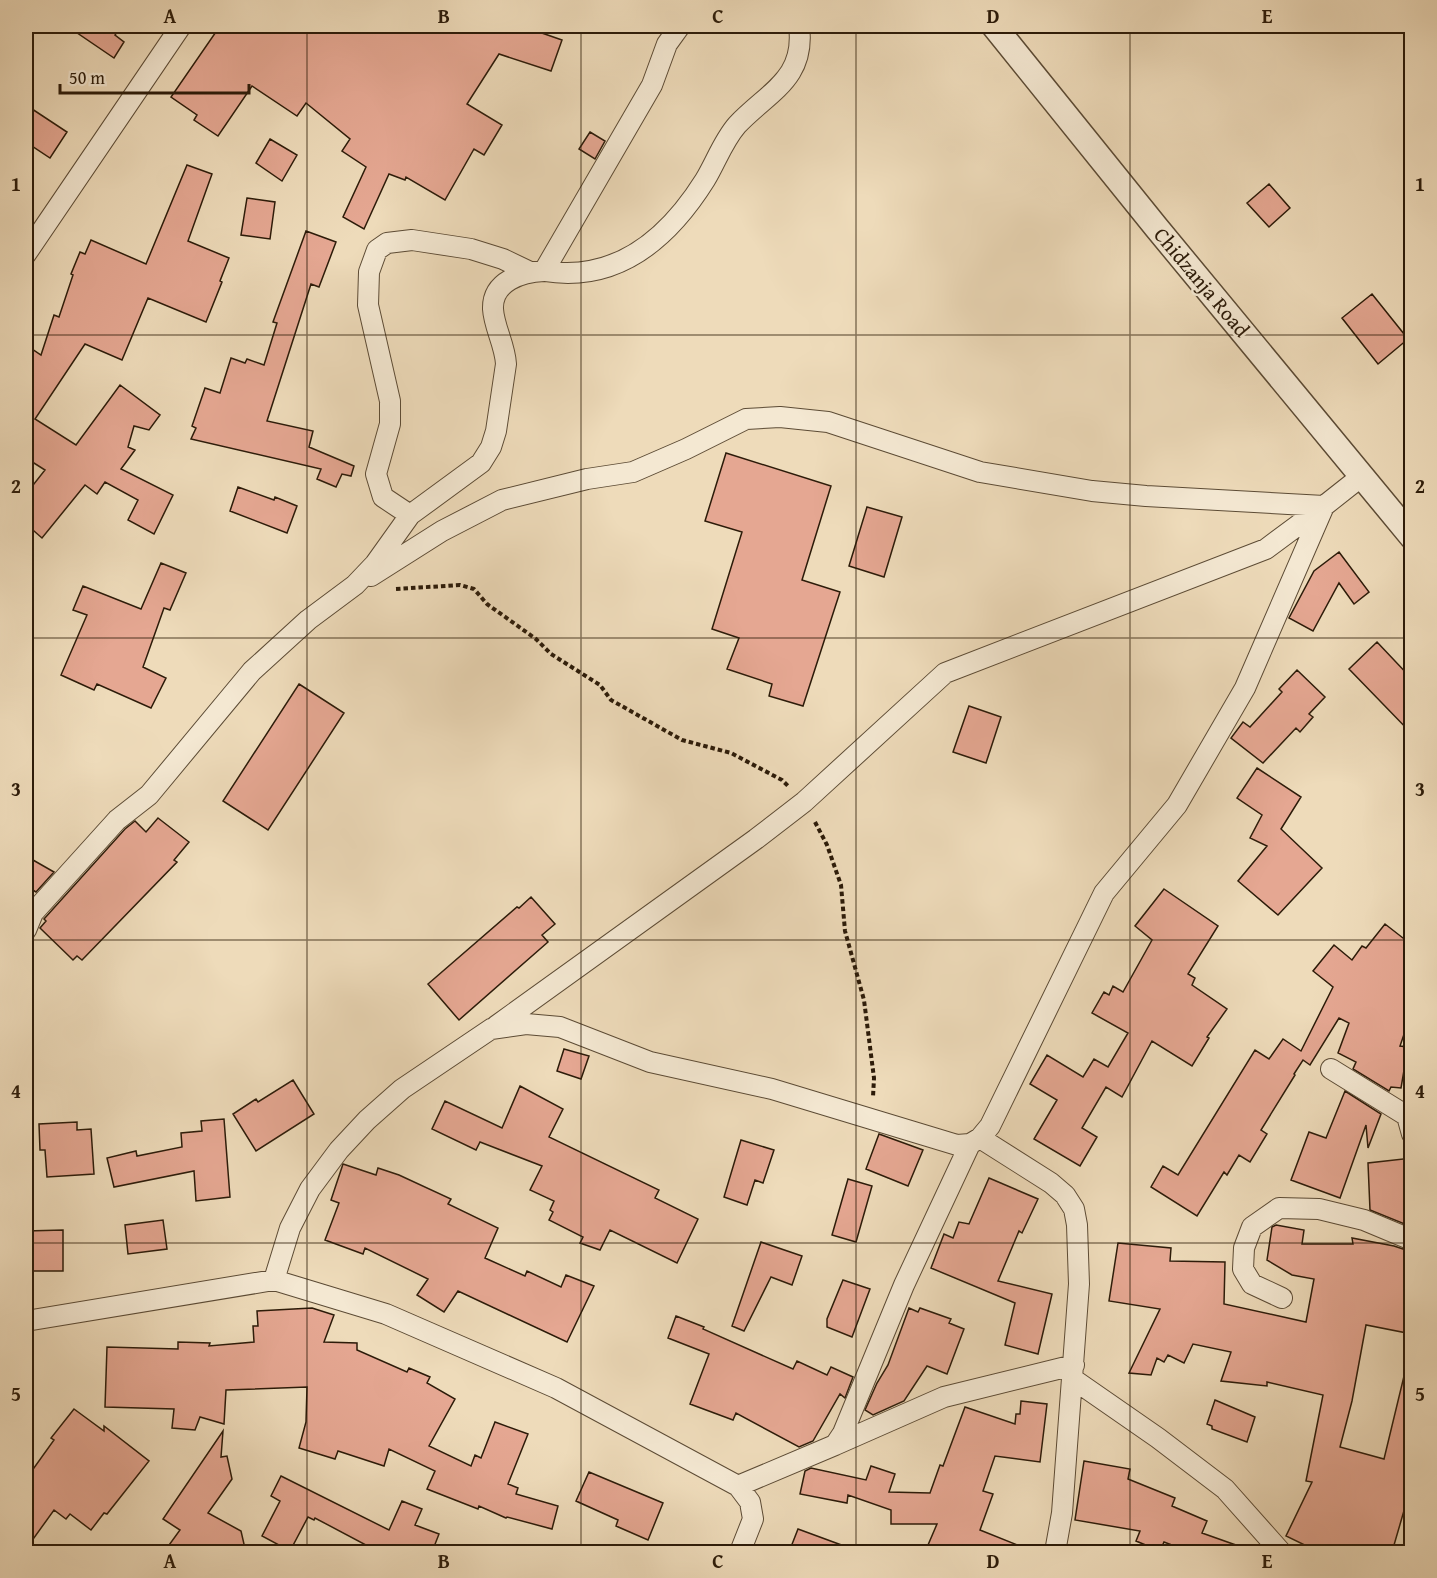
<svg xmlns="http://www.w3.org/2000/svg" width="1437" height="1578" font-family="'Gentium Book Plus',serif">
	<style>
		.building { fill: #e5a792; stroke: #2c1b09; stroke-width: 1.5 }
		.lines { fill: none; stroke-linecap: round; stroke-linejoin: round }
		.minor-casing { stroke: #5c4b35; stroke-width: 22 }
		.tertiary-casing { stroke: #5c4b35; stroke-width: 27 }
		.path { stroke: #2c1b09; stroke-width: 4; stroke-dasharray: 4.5 3; stroke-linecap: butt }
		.minor { stroke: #f4e8d2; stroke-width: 20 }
		.tertiary { stroke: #f4e8d2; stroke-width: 24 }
		.grid { fill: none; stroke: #2c1b09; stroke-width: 1.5; stroke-opacity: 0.55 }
		.labels { text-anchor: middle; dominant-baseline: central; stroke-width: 5; stroke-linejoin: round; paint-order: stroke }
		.street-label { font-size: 21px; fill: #2c1b09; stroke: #f4e8d2 }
		.neatline { fill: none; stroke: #2c1b09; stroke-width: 2 }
		.grid-label { font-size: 20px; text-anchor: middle; font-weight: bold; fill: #2c1b09 }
	</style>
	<rect width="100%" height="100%" fill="#eedbba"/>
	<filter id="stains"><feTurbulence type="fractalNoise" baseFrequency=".00333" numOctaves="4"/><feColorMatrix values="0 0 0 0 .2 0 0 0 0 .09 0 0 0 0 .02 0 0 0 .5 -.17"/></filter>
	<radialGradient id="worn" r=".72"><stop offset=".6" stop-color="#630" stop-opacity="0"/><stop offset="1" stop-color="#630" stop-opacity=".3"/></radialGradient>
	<path class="building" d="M67 26H121L115 35 124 42 114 58Z
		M220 26H542L539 32 562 40 551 71 499 54 467 104 502 125 484 155 474 149 445 200 406 177 405 180 389 174 364 229 343 217 366 167 342 151 350 139 306 103 297 116 252 86 218 136 194 120 197 115 171 97Z
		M26 105 67 132 50 158 26 142Z
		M590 132 605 141 595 159 579 149Z
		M270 139 297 155 282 181 256 163Z
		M187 165 212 174 188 241 229 258 220 281 222 282 206 322 148 298 122 360 85 344 35 419 76 445 120 385 160 415 149 430 134 426 128 447 135 450 121 469 173 495 154 534 128 520 138 500 105 482 97 494 85 485 42 538 26 524V494L45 470 26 458V345L41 355 54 315 59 317 73 275 71 274 80 252 85 254 91 240 146 264Z
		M1269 184 1290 208 1269 227 1247 203Z
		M247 198 275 202 270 239 241 235Z
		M306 231 336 242 319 287 311 284 267 421 313 431 309 447 354 466 351 476 342 474 336 487 317 479 321 469 191 439 196 428 192 426 205 388 220 393 231 358 245 363 247 359 264 365 277 323 273 322Z
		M1372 294 1408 339 1378 364 1342 318Z
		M726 453 831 486 802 580 840 592 803 706 769 696 772 684 727 669 739 638 712 629 742 532 705 521Z
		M238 487 274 500 275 497 297 506 287 533 230 511Z
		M867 507 902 517 884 577 849 566Z
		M1339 552 1369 592 1354 604 1339 583 1313 631 1289 618 1314 571Z
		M161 563 186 573 170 610 164 608 143 667 166 678 151 708 97 684 94 690 61 675 87 615 73 610 83 586 141 609Z
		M1377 642 1412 679V734L1349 669Z
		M1297 670 1325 697 1309 714 1313 717 1300 732 1296 728 1263 763 1231 738 1243 722 1250 727 1282 692 1279 689Z
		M299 684 344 713 268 830 223 801Z
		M969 706 1001 717 986 763 953 752Z
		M1257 768 1301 797 1281 829 1322 868 1278 915 1238 881 1267 846 1250 838 1262 815 1237 798Z
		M158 818 189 842 174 860 177 862 82 960 77 956 73 960 40 928 46 921 44 919 125 829 135 821 146 832Z
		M26 856 54 872 36 892 26 886Z
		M1164 889 1218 926 1188 974 1195 978 1192 985 1227 1009 1207 1037 1209 1038 1192 1066 1152 1041 1122 1097 1106 1087 1082 1128 1097 1137 1080 1166 1034 1139 1057 1100 1030 1084 1047 1055 1083 1077 1094 1059 1108 1067 1128 1033 1092 1013 1104 992 1109 995 1113 986 1123 992 1152 940 1135 926Z
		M531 897 555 924 542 935 548 942 459 1020 428 984 517 907 519 908Z
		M1385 924 1412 945V1011L1400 1046 1408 1047 1401 1088 1391 1087 1389 1091 1353 1069 1356 1062 1338 1053 1349 1023 1339 1018 1310 1065 1303 1060 1294 1074 1295 1075 1261 1130 1267 1134 1250 1162 1239 1155 1227 1175 1224 1172 1197 1216 1151 1187 1163 1166 1178 1175 1255 1050 1269 1059 1283 1039 1301 1051 1333 987 1313 971 1334 945 1352 960 1362 946 1366 948Z
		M564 1049 589 1056 581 1079 557 1071Z
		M293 1080 314 1114 256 1151 233 1114 256 1099 258 1102Z
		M520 1086 563 1109 549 1137 659 1190 655 1198 698 1219 677 1263 610 1230 600 1250 580 1243 583 1237 549 1220 553 1212 550 1210 554 1201 530 1190 542 1166 480 1142 476 1150 432 1129 445 1101 502 1128Z
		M1345 1091 1381 1114 1368 1148 1366 1125 1340 1198 1291 1180 1309 1132 1326 1138Z
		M224 1119 230 1197 196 1201 194 1171 114 1187 107 1158 136 1151 137 1156 182 1147 181 1133 202 1131 201 1121Z
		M77 1122V1130L91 1129 94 1174 47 1177 45 1150H40L39 1124Z
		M879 1134 923 1150 908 1186 866 1169Z
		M741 1140 774 1150 763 1183 755 1180 747 1205 724 1197Z
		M1412 1158V1227L1370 1210 1368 1163Z
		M343 1164 376 1175 378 1168 399 1175 451 1199 448 1204 498 1228 485 1258 525 1276 527 1271 561 1287 566 1275 594 1286 567 1342 458 1291 444 1312 417 1295 428 1279 365 1248 363 1254 325 1240 339 1203 331 1200Z
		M989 1178 1038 1199 1022 1233 1019 1231 998 1281 1052 1294 1038 1354 1005 1345 1015 1303 931 1268 944 1234 953 1238 959 1222 969 1224Z
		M848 1179 872 1186 856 1242 832 1235Z
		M163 1220 167 1249 128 1254 125 1225Z
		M1276 1225 1304 1230 1302 1244H1353L1352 1238 1394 1246 1412 1252V1334L1366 1325 1352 1401 1340 1447 1384 1459 1404 1376 1412 1377V1483L1392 1552H1358L1333 1546 1330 1552H1319L1286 1536 1312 1482 1306 1481 1323 1395 1267 1382V1386L1221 1381 1231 1352 1193 1344 1184 1363 1168 1355 1164 1362 1157 1358 1151 1375 1129 1373 1160 1309 1109 1301 1118 1243 1171 1248 1170 1261 1225 1262 1224 1304 1306 1322 1314 1279 1292 1275 1267 1260 1272 1227Z
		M63 1230V1271H26V1231Z
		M761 1242 802 1256 792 1285 771 1277 744 1331 732 1326Z
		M843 1280 870 1289 852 1337 827 1327V1319Z
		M312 1308 334 1315 324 1342 357 1343V1350L407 1372 409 1368 430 1377 427 1383 455 1399 429 1446 471 1466 475 1455 481 1458 495 1422 528 1434 508 1484 518 1488 516 1494 558 1506 552 1529 507 1517 506 1518 479 1506 478 1509 427 1489 435 1471 389 1449 384 1466 338 1451 335 1459 299 1448 306 1422 307 1387 226 1390 224 1424 200 1417 195 1430 172 1428 174 1409 105 1407 107 1347 178 1349V1342L210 1343 209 1346 254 1342 253 1326H258L257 1311Z
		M909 1308 918 1312 920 1308 951 1319 949 1323 964 1329 947 1374 927 1366 904 1401 873 1415 865 1410 877 1383 888 1365Z
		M676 1316 704 1327 703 1329 793 1369 797 1361 827 1375 831 1367 853 1377 845 1398 840 1394 813 1441 799 1447 736 1413 733 1420 690 1404 709 1354 668 1338Z
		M1215 1400 1255 1417 1247 1442 1212 1429V1426L1207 1424Z
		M1021 1401 1047 1404 1040 1462 995 1456 983 1491 993 1494 980 1530 1035 1552H925L937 1524H891V1510L848 1495 847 1503 800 1494 805 1471 811 1468 866 1480 871 1466 895 1474 889 1492 930 1493 940 1465 943 1466 965 1407 1015 1424 1016 1414H1020Z
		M74 1409 104 1431V1426L149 1461 107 1514 104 1513 91 1530 70 1514 66 1519 54 1510 26 1549V1479L54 1440 51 1438Z
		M223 1431 221 1457 227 1456 232 1479 208 1513 241 1531 244 1544 239 1552H164L180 1530 163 1519Z
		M1084 1461 1130 1469 1128 1479 1175 1498 1172 1506 1207 1521 1202 1533 1250 1550 1249 1552H1190L1164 1542 1160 1551 1136 1541 1140 1531 1075 1520Z
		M589 1472 663 1503 648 1540 616 1526 618 1520 576 1501Z
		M281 1476 389 1530 402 1501 422 1509 415 1525 439 1534 432 1552H379L315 1518 314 1520 308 1517 290 1551 262 1536 280 1501 271 1496Z
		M798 1529 855 1550 854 1552H789Z"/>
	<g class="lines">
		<g class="minor-casing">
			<path id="minor" d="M26 254 181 26
				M544 271C617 283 668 239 705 180 716 162 723 141 737 125 768 92 806 79 799 26
				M410 515 383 497 376 474 390 424V401L368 305 369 272 377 250 387 243 412 240 471 249 503 259 530 272
				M371 576 442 531 502 500 587 479 633 472 686 449 746 419 780 417 828 422 980 472 1092 491 1146 496 1324 506
				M26 930 33 913 117 820 149 795 252 671 308 620 355 585 375 564 410 515 481 463 491 447 496 431 506 364C505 345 494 327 493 309 492 281 522 272 544 271L652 85 667 44 680 26
				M496 1026 756 839 804 802 945 673 1266 549 1324 506
				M1331 1069 1407 1116 1412 1134
				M980 1138 1051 1183 1065 1195 1074 1209 1077 1225 1079 1284 1062 1513 1055 1552
				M274 1280 290 1228 310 1189 339 1150 367 1120 402 1089 491 1029 526 1024 560 1027 650 1062 772 1089 957 1145 970 1144 980 1138 990 1126 1104 893 1177 805 1245 688 1324 506 1362 476
				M1282 1298 1252 1284 1243 1269 1244 1248 1252 1227 1279 1208 1319 1209 1364 1220 1412 1240
				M26 1321 274 1280 386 1314 556 1388 738 1486 750 1502 753 1519 740 1552
				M1073 1379 1158 1438 1225 1489 1281 1552
				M835 1445 944 1397 1074 1365
				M738 1486 835 1445 843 1433 904 1285 970 1144"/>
		</g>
		<g class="tertiary-casing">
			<path id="tertiary" d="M994 26 1156 227 1412 537"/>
		</g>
		<path class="path" d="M396 589 460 585 474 589 487 604 536 639 551 654 600 685 611 700 682 740 731 753 782 780 789 787
			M815 822 827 845 841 885 845 931 864 1000 874 1078 873 1097"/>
		<use href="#minor" class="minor"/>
		<use href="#tertiary" class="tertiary"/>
	</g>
	<path class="grid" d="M307 26V1552M581 26V1552M856 26V1552M1130 26V1552M26 335H1412M26 638H1412M26 940H1412M26 1243H1412"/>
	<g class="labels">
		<g class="street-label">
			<text transform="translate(1202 282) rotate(50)">Chidzanja Road</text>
		</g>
	</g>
	<rect width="1437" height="1578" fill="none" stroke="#eedbba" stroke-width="66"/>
	<path d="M60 84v9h189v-9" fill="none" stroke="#2c1b09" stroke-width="3"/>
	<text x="69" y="84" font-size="18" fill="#2c1b09" stroke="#f4e8d2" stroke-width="4.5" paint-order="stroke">50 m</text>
	<rect x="33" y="33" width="1371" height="1512" class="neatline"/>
	<g class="grid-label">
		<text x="170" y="23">A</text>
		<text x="444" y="23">B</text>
		<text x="718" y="23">C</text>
		<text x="993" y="23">D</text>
		<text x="1267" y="23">E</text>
		<text x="16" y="191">1</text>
		<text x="1420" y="191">1</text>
		<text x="16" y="493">2</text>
		<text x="1420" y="493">2</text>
		<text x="16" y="796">3</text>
		<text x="1420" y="796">3</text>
		<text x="16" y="1098">4</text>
		<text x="1420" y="1098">4</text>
		<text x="16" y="1401">5</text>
		<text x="1420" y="1401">5</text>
		<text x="170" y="1568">A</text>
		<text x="444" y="1568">B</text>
		<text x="718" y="1568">C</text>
		<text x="993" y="1568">D</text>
		<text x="1267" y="1568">E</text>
	</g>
	<rect width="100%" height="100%" filter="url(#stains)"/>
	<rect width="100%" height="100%" fill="url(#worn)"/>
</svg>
